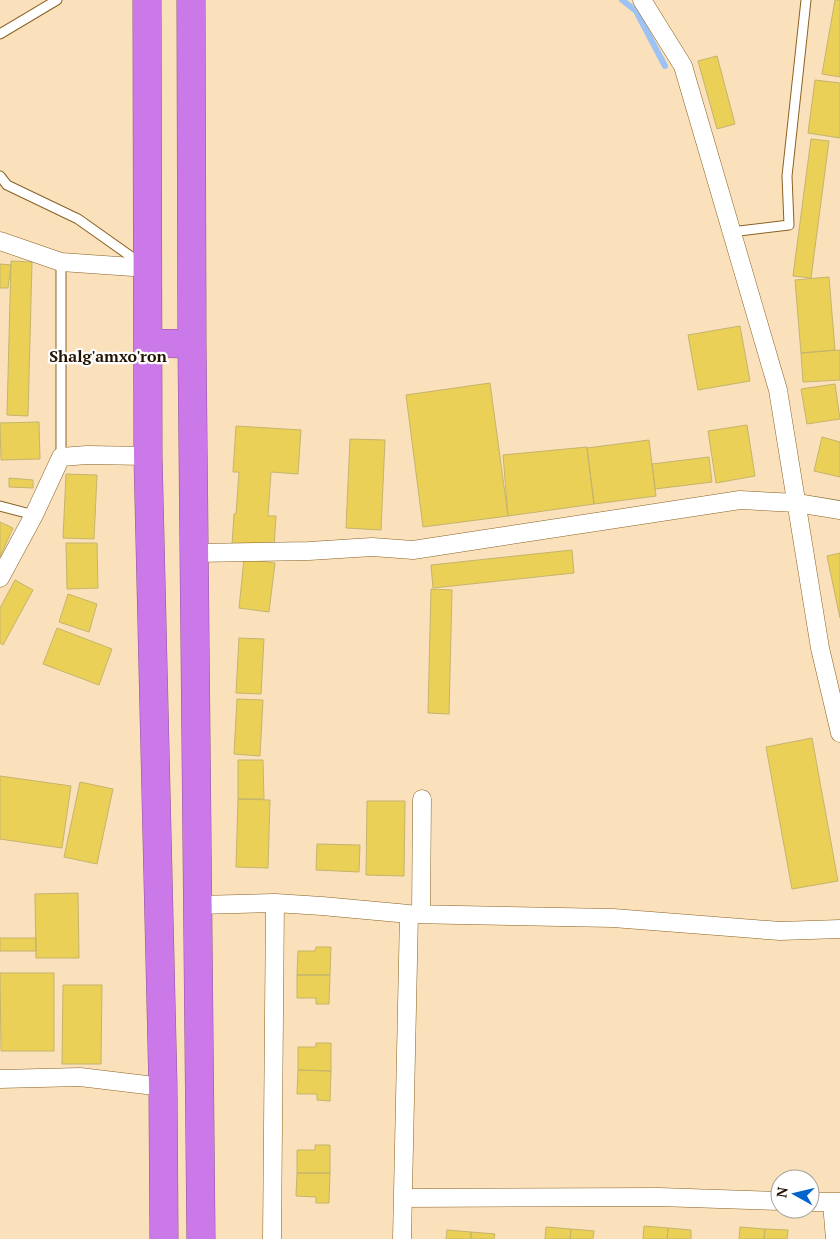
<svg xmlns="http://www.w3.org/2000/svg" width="840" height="1239" font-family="'PT Serif',serif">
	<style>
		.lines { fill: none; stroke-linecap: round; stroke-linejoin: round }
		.stream { stroke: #9cc2f6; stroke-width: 6 }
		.building { fill: #ebd057; stroke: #c5b46d }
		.lane-casing { stroke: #896222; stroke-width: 11 }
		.street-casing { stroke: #896222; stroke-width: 19 }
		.highway-casing { stroke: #905597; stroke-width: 29 }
		.lane { stroke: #fff; stroke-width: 9 }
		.street { stroke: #fff; stroke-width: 18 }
		.highway { stroke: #cb78e8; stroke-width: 28 }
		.labels { text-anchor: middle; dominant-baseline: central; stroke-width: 4.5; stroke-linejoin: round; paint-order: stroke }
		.quarter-label { font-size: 16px; font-weight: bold; fill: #231300; stroke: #fff }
	</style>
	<rect width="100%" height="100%" fill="#fae0bb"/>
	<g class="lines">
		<path class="stream" d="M622 0 636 11 665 66"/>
	</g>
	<path class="building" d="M835 0H840V77L822 74Z
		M717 56 735 124 717 129 698 61Z
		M815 80 840 83V138L808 133Z
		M811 139 829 141 811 278 793 276Z
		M11 261 32 262 28 416 7 415Z
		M0 264 11 265 8 288H0Z
		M829 277 835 350 801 353 795 280Z
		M740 326 750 381 698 390 688 335Z
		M840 350V380L803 382 801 353Z
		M490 383 508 516 423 527 406 395Z
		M835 384 840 419 807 424 801 389Z
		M39 422 40 459 1 460 0 423Z
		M747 425 755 476 716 483 708 431Z
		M236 426 301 430 298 474 271 472 268 516H276L274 548 232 545 234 514H236L239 472H233Z
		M822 437 840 442V477L814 471Z
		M350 439 385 440 381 530 346 528Z
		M649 440 656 496 594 504 587 448Z
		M587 447 594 504 508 516 503 455Z
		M709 457 712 482 655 489 652 464Z
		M66 474 97 475 94 539 63 538Z
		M9 478 33 480V488L9 487Z
		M0 522 13 528 0 557Z
		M66 543H97L98 588 67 589Z
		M572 550 574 573 433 588 431 565Z
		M840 553V618L827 556Z
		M244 559 275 563 269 612 239 608Z
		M15 580 33 590 3 645 0 643V608Z
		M431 589 452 590 449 714 428 713Z
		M68 594 97 604 89 632 59 622Z
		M57 628 112 649 99 685 43 664Z
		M239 638 264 639 261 694 236 693Z
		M237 699 263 700 260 756 234 754Z
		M812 738 838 881 792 889 766 747Z
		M238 760H263L264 799H238Z
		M0 776 71 786 62 848 0 839Z
		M80 782 113 789 97 864 64 857Z
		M238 799 270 800 268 868 236 867Z
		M367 801H405L404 876 366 875Z
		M317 844 360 845 359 872 316 870Z
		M78 893 79 958H36L35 894Z
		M0 938H36V951H0Z
		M316 947H331L330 975H297L298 951H315Z
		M0 973H54V1051H1Z
		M297 975H330L329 1004H316V998H297Z
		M63 985H102L101 1064H62Z
		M316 1043H331V1071L298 1070V1047H316Z
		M298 1070 331 1071 330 1101 317 1100V1094H297Z
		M315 1145H330V1173H297V1150H315Z
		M297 1173H330L329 1203H316V1197L296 1196Z
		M644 1226 668 1228 667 1239H643Z
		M546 1227 571 1229 570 1239H545Z
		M740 1227 765 1229 764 1239H739Z
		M668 1228 691 1230V1239H667Z
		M571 1229 594 1231 593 1239H570Z
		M765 1229 788 1230 787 1239H764Z
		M447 1230 471 1232V1239H446Z
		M471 1232 495 1234 494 1239H471Z"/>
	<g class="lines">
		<g class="lane-casing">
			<path id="lane" d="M0 34 57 0
				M0 176 7 185 78 219 143 265
				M731 232 789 225 787 176 806 0
				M61 457V262
				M0 506 34 515"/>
		</g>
		<g class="street-casing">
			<path id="street" d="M642 0 683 66 778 390 820 648 840 733
				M0 241 61 262 147 268
				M195 553 309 551 372 547 413 550 740 500 797 503 840 510
				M0 578 34 515 61 457 87 455 148 456
				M198 905 275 903 322 906 409 914 613 918 780 931 840 929
				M421 914 422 799
				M0 1079 80 1077 163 1087
				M403 1198 659 1197 780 1201
				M810 1202H840
				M832 1203 835 1239
				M272 1239 275 903
				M402 1239 409 914"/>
		</g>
		<g class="highway-casing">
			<path id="highway" d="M147 0 148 456 163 1087 164 1239
				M191 0 192 344 201 1239
				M148 343 192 344"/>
		</g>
		<use href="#lane" class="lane"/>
		<use href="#street" class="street"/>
		<use href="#highway" class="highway"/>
	</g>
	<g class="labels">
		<g class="quarter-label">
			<text x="108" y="356">Shalg'amxo'ron</text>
		</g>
	</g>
	<g transform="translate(795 1194) rotate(278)"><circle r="24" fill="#ffffff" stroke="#a7a199"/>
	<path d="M0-4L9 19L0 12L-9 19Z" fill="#0364cc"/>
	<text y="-8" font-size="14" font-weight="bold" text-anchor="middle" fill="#231300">N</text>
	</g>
</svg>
